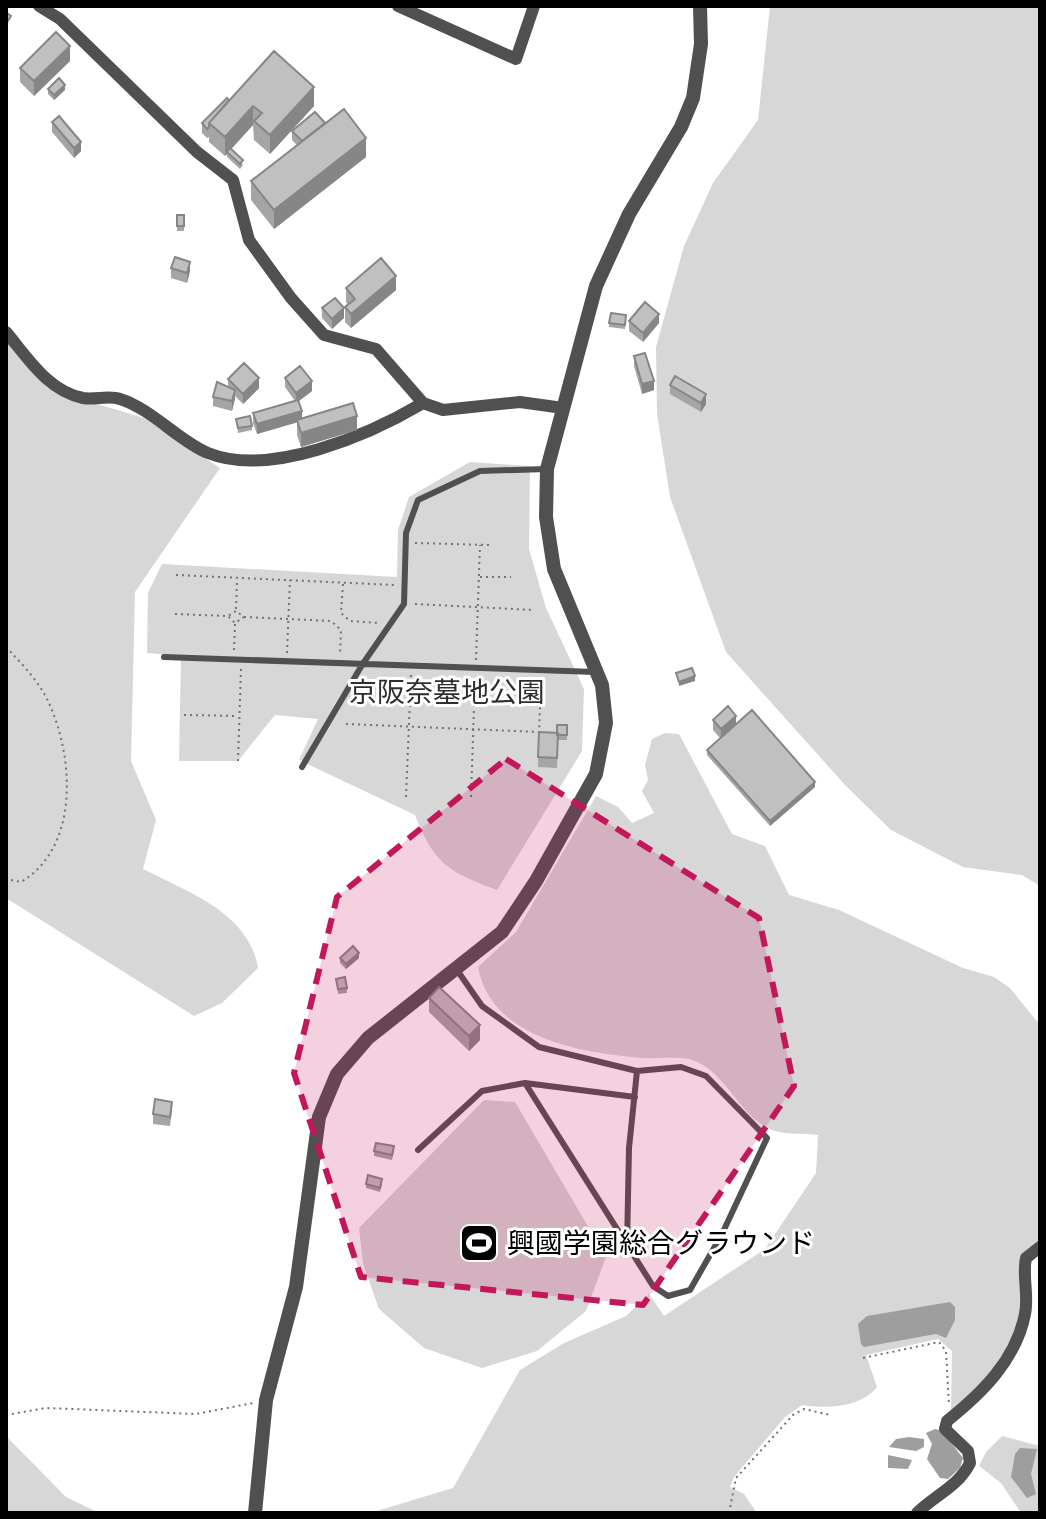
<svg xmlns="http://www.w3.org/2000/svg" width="1046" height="1519" font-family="'Roboto Condensed','Noto Sans JP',sans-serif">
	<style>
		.green { fill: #d7d7d7 }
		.water { fill: #9e9e9e }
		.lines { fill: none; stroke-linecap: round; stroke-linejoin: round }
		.path { stroke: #727272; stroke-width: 2; stroke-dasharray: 2 4; stroke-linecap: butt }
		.service { stroke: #505050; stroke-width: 6 }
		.minor { stroke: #505050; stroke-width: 12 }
		.tertiary { stroke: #505050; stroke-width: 14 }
		.wall { fill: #a5a5a5 }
		.shaded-wall { fill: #868686 }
		.building { fill: #c0c0c0; stroke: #868686; stroke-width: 2 }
		.marked { fill: #c2185b; fill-opacity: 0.2; stroke: #c2185b; stroke-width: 6; stroke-dasharray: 16 10; stroke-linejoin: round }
		.labels { text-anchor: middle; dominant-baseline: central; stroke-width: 6; stroke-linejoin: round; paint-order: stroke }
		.park-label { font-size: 28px; fill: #2e2e2e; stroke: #fff }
		.poi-label { font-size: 28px; fill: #000; stroke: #fff; text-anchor: start }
	</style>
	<rect width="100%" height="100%" fill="#fff"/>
	<path class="green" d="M770 6H1040V886L1022 875 963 867 891 830 845 785 726 652 670 497 657 414 656 347 684 246 713 183 758 120Z
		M6 329 57 392 144 418 220 468 135 592 131 761 156 820 143 869C188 892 249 913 258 968L222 1003 194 1016 6 898Z
		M470 462 530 466 529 549 546 608 584 689 582 751 497 890C449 872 434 864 415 815L299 760 318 719 275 715 238 761H179L181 656 147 653 148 593 162 564 397 577 398 530 409 497Z
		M665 733 679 734 732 834 765 846 789 895 839 910 963 968 994 977 1010 988 1040 1025V1243L1028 1248 1019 1264 1021 1314 1010 1346 983 1384 951 1413 952 1351 938 1339 866 1355 877 1387C860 1408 826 1409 802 1405L785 1417 734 1477 730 1487 744 1494 757 1513H370L453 1488 520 1370 564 1343 626 1316 649 1294 664 1316 765 1249 816 1173 818 1135C805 1133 788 1135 775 1131 740 1120 726 1070 692 1060 678 1056 657 1059 642 1058 582 1053 491 1039 478 967L516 932 596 796 618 807 632 823 654 813 642 791 648 780 645 765 652 739Z
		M484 1100 515 1102 606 1257 586 1311 537 1351 482 1368 424 1348 379 1309 363 1264 359 1228Z
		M6 1436 66 1497 99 1513H6Z
		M1002 1436 1040 1446V1513H1021L1001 1483 979 1466 986 1452Z"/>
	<path class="water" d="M950 1302 955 1307V1320L946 1338 936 1334 864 1347 861 1344 858 1324 867 1316Z
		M935 1429 942 1431 963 1458 960 1468 948 1479 940 1478 927 1459 932 1444 926 1433Z
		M909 1437 924 1439V1447L916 1451 889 1447 896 1439Z
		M1020 1448 1037 1449 1031 1474 1036 1494 1027 1498 1011 1477 1015 1454Z
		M888 1455 912 1460 908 1469 888 1468Z"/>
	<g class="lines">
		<path class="path" d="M415 543 490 545
			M176 575 394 585
			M480 577H511
			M343 584 341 613 350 621 379 623
			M415 604 534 610
			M236 609 237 580
			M175 614 228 616 235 623 244 617 236 611 228 616
			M244 617 331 621 341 630 340 655
			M6 647C21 663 38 680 48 701 74 756 80 847 21 882L6 879
			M234 650 235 624
			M287 653 290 580
			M476 660 480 545
			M184 715 238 716
			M346 724 539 732 541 682
			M238 761 241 669
			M406 797 411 674
			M471 797 475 678
			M863 1358 939 1342 946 1351 949 1405
			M6 1415 46 1408 196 1414 253 1403
			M729 1513 736 1478 793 1415 804 1409 830 1415"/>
		<path class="service" d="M164 657 596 672
			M302 767 362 665 404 604 406 533 418 500 480 471 546 469
			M525 1083 635 1097
			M418 1150 482 1091 525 1083 653 1286 668 1296 690 1290 722 1234 767 1138 706 1076 681 1067 637 1071 539 1047 482 1006 457 970
			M627 1245 629 1148 637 1071"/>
		<path class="minor" d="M39 6 60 19 197 152 233 180 249 240 291 298 324 335 376 349 423 403 443 410 520 402 563 408
			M398 6 516 59 534 6
			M6 332C28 358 48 391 83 398 95 400 109 395 120 399 152 409 180 442 208 453 270 478 369 435 423 403
			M917 1513C935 1495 958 1487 970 1463L968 1451 945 1429 947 1421C982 1393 1016 1360 1025 1314 1029 1295 1022 1276 1026 1258L1040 1247"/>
		<path class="tertiary" d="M255 1513 266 1400 296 1287 319 1117 337 1074 368 1038 502 932 536 881 596 774 606 723 602 685 554 569 546 517 547 469 596 286 629 214 681 127 693 98 701 44 700 6"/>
	</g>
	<path class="wall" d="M70 61 34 96 20 82V68Z
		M48 89 65 90 54 100 48 94Z
		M229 100 314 106 270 154 254 140 253 125 231 149 243 165 240 169 227 157V154L225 156 209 142V137L207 138 202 133V123Z
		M52 122 81 151 74 158 52 132Z
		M325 123 366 157 274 229 251 200V181L297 145 292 140V131Z
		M177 215H184V231H177Z
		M171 268 190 271 187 283 171 278Z
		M346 288 396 290 351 328 345 322V307L348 305 346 302Z
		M322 308 344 318 332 329 322 318Z
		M626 319 625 329 609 327V323Z
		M629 321 659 323 643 342 629 331Z
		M634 356 654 390 642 394 634 366Z
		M285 378 312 391 299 401 302 419 357 430 301 447 297 435V422L257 434 253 423V413L295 401 285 387Z
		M228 379 259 388 243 404 235 396 232 411 213 406V397L228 386Z
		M670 385 706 404 701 412 670 394Z
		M236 419 252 426V430L238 433Z
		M713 720 736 724 815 787 770 826 707 755V750L720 738 713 730Z
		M567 725V740H558L557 768 538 767 539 732 557 733Z
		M340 958H359L346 969 340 963Z
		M336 979 347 988V993L338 994Z
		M429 998 480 1040 469 1051 429 1012Z
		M172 1111 170 1126 153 1124V1114Z
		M374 1151H394L392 1160 374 1156Z
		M366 1184H382L380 1192 366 1188Z"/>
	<path class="shaded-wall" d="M70 46V61L34 96V81Z
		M65 85V90L54 100V95Z
		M314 87V106L270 154V135Z
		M253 106V125L225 156V137Z
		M366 138V157L274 229V210Z
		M81 142V151L74 158V148Z
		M190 262V271L187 283V273Z
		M396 276V290L351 328V314Z
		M344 308V318L332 329V319Z
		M659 314V323L643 342V333Z
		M259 378V388L243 404V394Z
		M312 381V391L296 403V393Z
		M654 381V390L642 394V384Z
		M235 390V399L232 411V401Z
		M706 394V404L701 412V403Z
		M302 411V421L257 434V424Z
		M357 416V430L301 447V433Z
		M695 676V681L679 686V682Z
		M736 716V726L721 739V729Z
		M815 782V787L770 826V821Z
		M359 953V958L346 969V964Z
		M480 1025V1040L469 1051V1036Z"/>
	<path class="building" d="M7 13 11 16 6 24V15Z
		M56 32 70 46 34 81 20 68Z
		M274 51 314 87 270 135 254 121 262 113 253 106 225 137 209 123Z
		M59 78 65 85 54 95 48 89Z
		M227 98 229 100 209 123V127L207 129 202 123Z
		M344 109 366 138 274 210 251 181Z
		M315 112 325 123 302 141 292 131Z
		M59 116 81 142 74 148 52 122Z
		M230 148 243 160 240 164 227 152Z
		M177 215H184V226H177Z
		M175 257 190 262 187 273 171 268Z
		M381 258 396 276 351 314 345 307 355 299 346 288Z
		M335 298 344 308 332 319 322 308Z
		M645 302 659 314 643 333 629 321Z
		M611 313 626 315 625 325 609 323Z
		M645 353 654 381 642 384 634 356Z
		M244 363 259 378 243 394 228 379Z
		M300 366 312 381 296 393 285 378Z
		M675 376 706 394 701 403 670 385Z
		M217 382 235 390 232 401 213 397Z
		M298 400 302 411 257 424 253 413Z
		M353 403 357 416 301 433 297 420Z
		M250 416 252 426 238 428 236 419Z
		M692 668 695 676 679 682 676 673Z
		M728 706 736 716 721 729 713 720Z
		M752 710 815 782 770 821 707 750Z
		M557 725H567V735H557Z
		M539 732 558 733 557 758 538 757Z
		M353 946 359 953 346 964 340 958Z
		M345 977 347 988 338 989 336 979Z
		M439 987 480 1025 469 1036 429 998Z
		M155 1099 172 1102 170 1117 153 1114Z
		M376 1143 394 1146 392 1155 374 1151Z
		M368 1175 382 1179 380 1188 366 1184Z"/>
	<path class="marked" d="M506 759 759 918 794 1086 643 1305 361 1277 294 1073 337 897Z"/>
	<defs>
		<g id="stadium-square" transform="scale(2)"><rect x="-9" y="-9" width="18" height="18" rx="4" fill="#000" stroke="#fff"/><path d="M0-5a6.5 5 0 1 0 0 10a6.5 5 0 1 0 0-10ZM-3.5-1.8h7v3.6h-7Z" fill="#fff"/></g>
	</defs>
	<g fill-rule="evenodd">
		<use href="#stadium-square" x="479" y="1243"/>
	</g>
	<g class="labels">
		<g class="park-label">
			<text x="447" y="692">京阪奈墓地公園</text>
		</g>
		<g class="poi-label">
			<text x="507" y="1243">興國学園総合グラウンド</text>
		</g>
	</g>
	<rect width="1046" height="1519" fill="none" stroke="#000000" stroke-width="16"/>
</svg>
